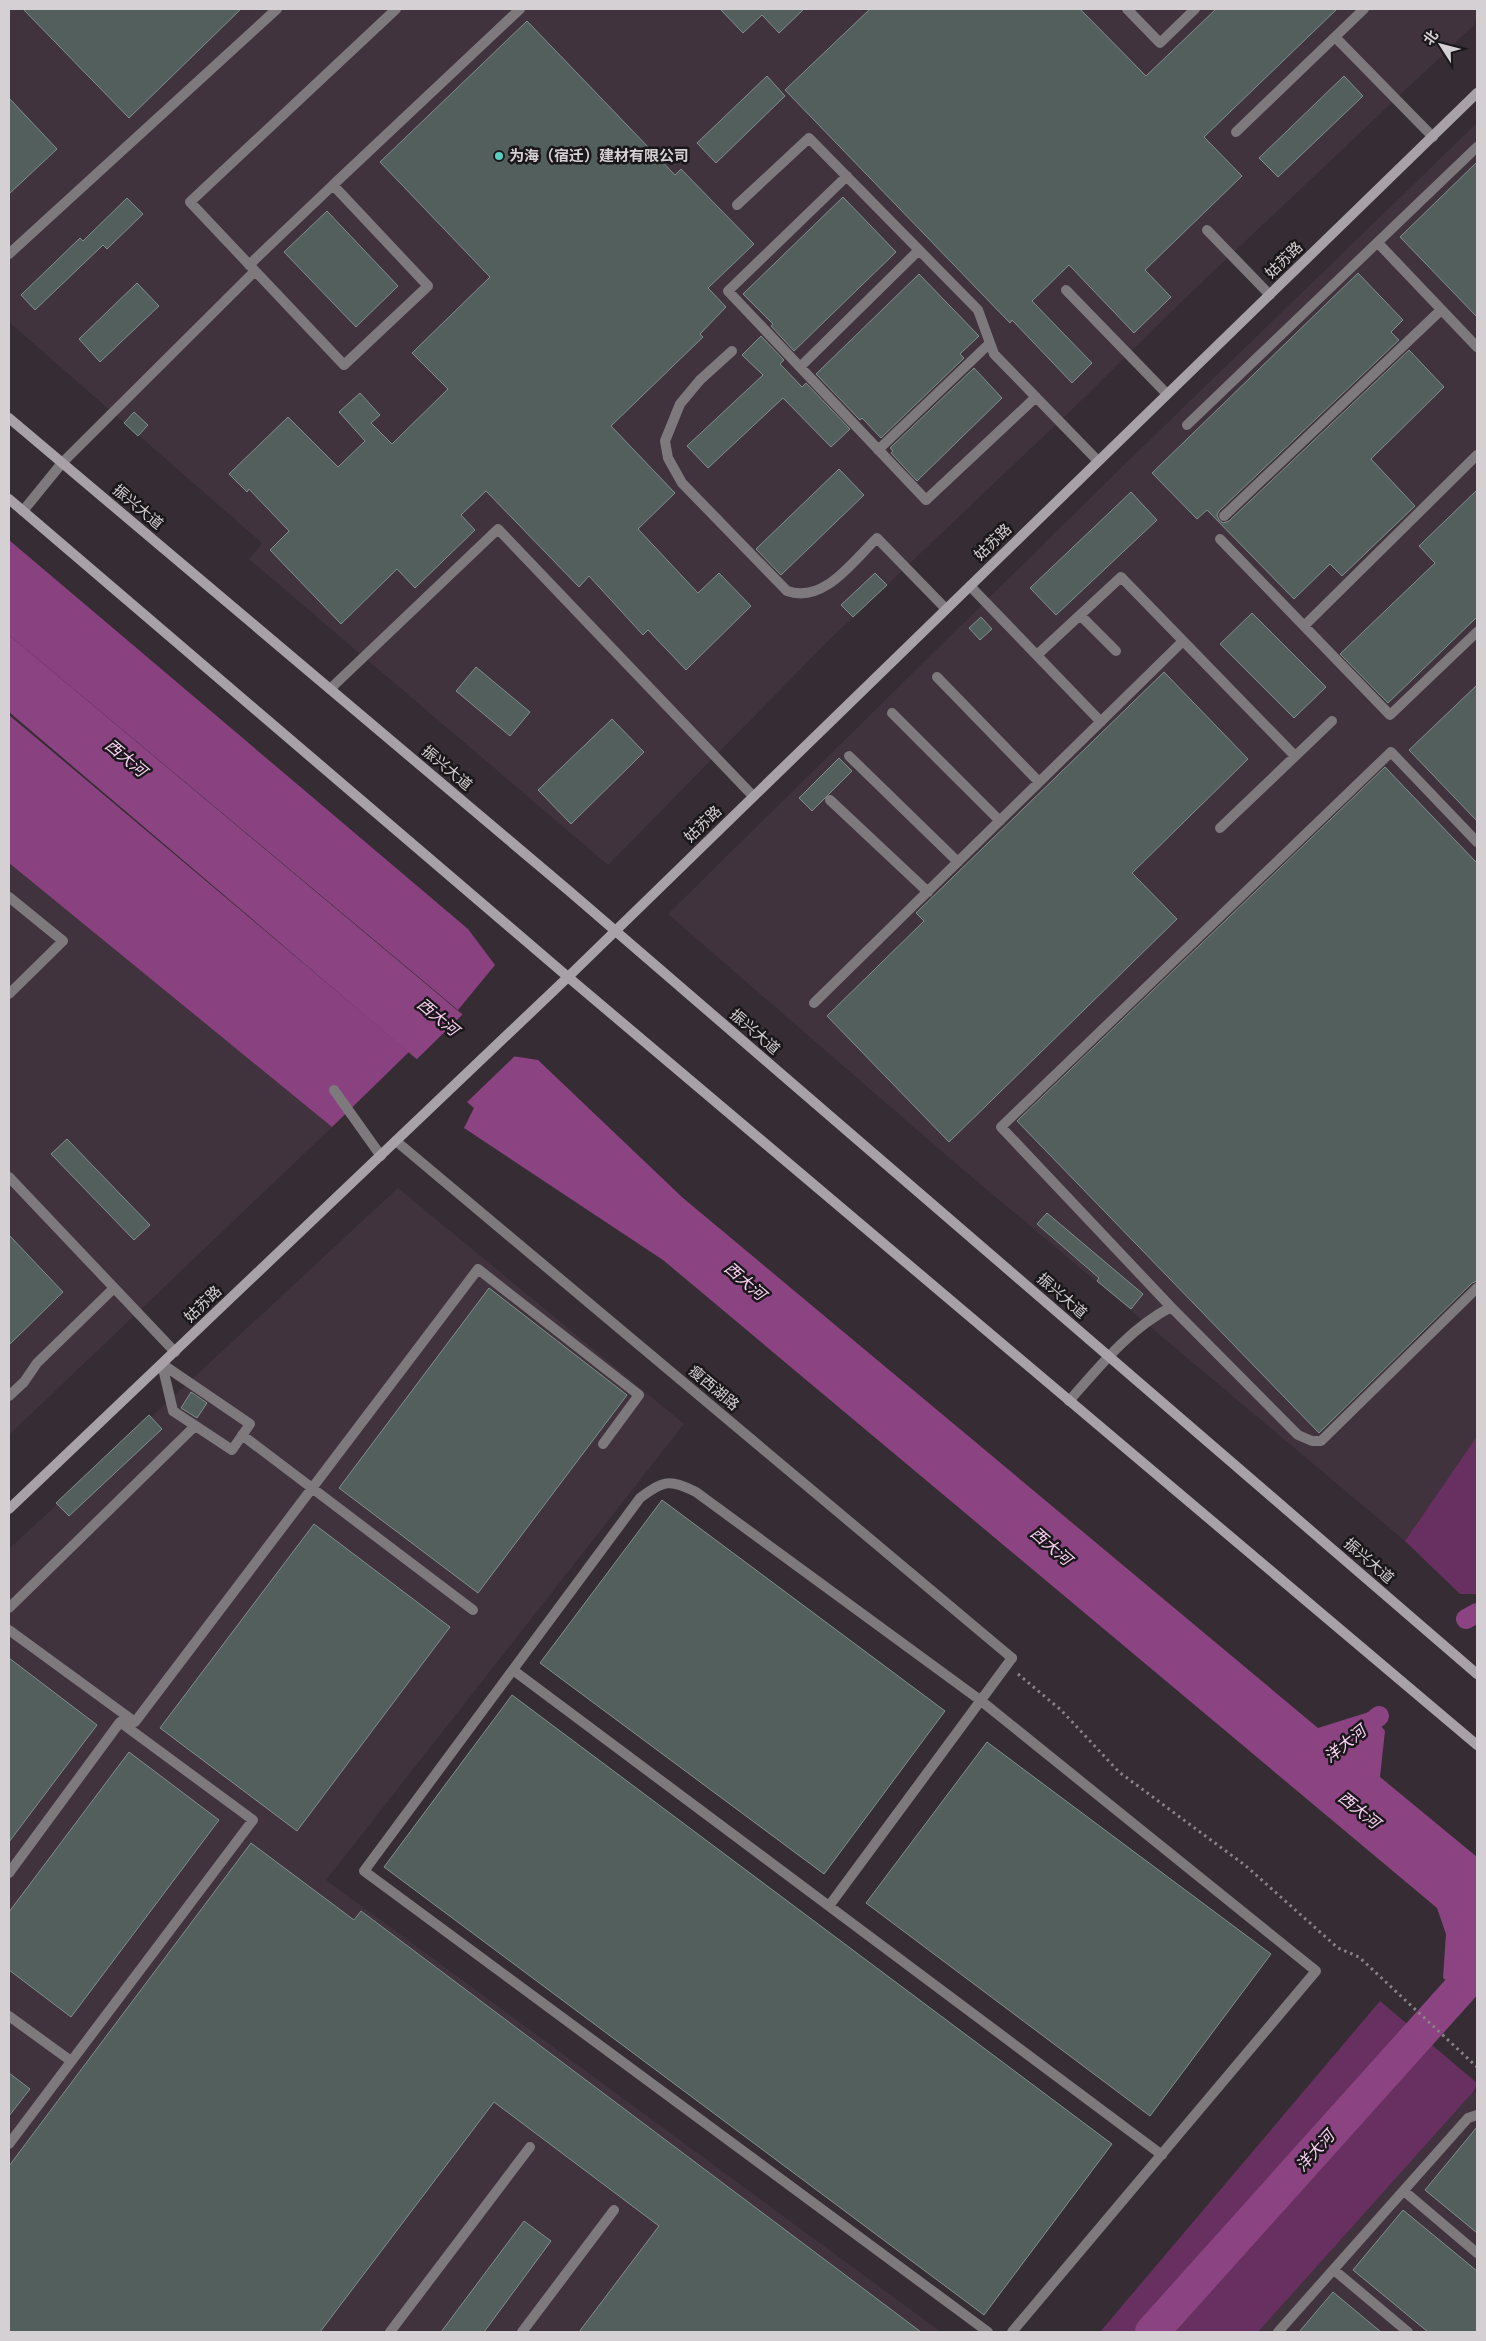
<svg xmlns="http://www.w3.org/2000/svg" width="1486" height="2341" font-family="Roboto,'Noto Sans SC',sans-serif">
	<style>
		.built { fill: #40333e }
		.green { fill: #683060 }
		.forest { fill: #89417f }
		.water { fill: #8c4382 }
		.pier { fill: #352d33 }
		.lines { fill: none; stroke-linecap: round; stroke-linejoin: round }
		.canal { stroke: #8c4382; stroke-width: 20 }
		.river { stroke: #8c4382; stroke-width: 34 }
		.building { fill: #525f5c; stroke: #818f8c }
		.path { stroke: #898388; stroke-width: 3; stroke-dasharray: 2.5 4; stroke-linecap: butt }
		.lane { stroke: #7d797c; stroke-width: 10 }
		.street { stroke: #7d797c; stroke-width: 10 }
		.secondary { stroke: #a8a1a7; stroke-width: 10 }
		.poi-dot { fill: #59cebe; stroke: #1a171a; stroke-width: 2 }
		.labels { text-anchor: middle; dominant-baseline: central; stroke-width: 5; stroke-linejoin: round; paint-order: stroke }
		.poi-label { font-size: 15px; font-weight: bold; fill: #d5d0d4; stroke: #1a171a; text-anchor: start }
		.street-label { font-size: 15px; fill: #d5d0d4; stroke: #1a171a }
		.water-label { font-size: 16px; font-style: italic; fill: #fbd2f4; stroke: #1a171a }
	</style>
	<rect width="100%" height="100%" fill="#352d33"/>
	<path class="built" d="M9 9H1477V16L1474 25 1180 303 1086 396 828 641 608 865 249 559 262 543 9 322Z
		M1477 123V1436L1405 1541 953 1161 668 914 1124 465Z
		M9 863 332 1127 9 1435Z
		M398 1188 684 1424 326 1880 941 2332H9V1549Z
		M1474 2091 1477 2094V2332H1258Z"/>
	<path class="green" d="M1477 1436V1594H1460L1405 1541Z
		M1380 2001 1477 2083 1474 2091 1258 2332H1100Z"/>
	<path class="forest" d="M9 540 468 929 495 965 458 1010 9 635Z
		M9 715 409 1052 332 1127 9 863Z"/>
	<path class="water" d="M9 635 512 1056 538 1060 683 1198 1318 1728 1369 1712 1385 1731 1380 1777 1477 1857V1983L1464 1993 1443 1978 1446 1934 1437 1908 663 1260 464 1128 474 1108 9 712Z"/>
	<path class="pier" d="M465 1012 513 1053 517 1054 465 1104 415 1061Z"/>
	<g class="lines">
		<path class="canal" d="M1466 1619 1477 1613
			M1354 1737 1379 1716"/>
		<path class="river" d="M1152 2332 1477 1970"/>
	</g>
	<path class="building" d="M23 9H241L129 118Z
		M720 9H804L779 33 762 15 743 33Z
		M870 9H1080L1146 76 1216 9H1337L1204 137 1242 176 1145 270 1171 297 1134 333 1069 265 1032 301 1092 363 1072 383 1012 320 1010 323 785 90Z
		M527 21 675 175 681 169 754 244 708 288 726 307 700 334 703 337 611 426 675 493 638 529 698 593 719 573 751 606 686 670 648 630 643 635 589 576 579 587 486 491 461 515 475 530 415 588 397 569 341 624 270 550 289 531 249 489 247 492 229 474 288 417 338 467 365 441 339 412 360 393 380 415 371 423 392 444 448 389 412 353 490 277 380 162Z
		M767 76 785 96 716 163 697 143Z
		M1344 76 1363 96 1278 177 1259 158Z
		M9 98 57 149 9 194Z
		M1477 162V317L1400 237Z
		M843 197 896 252 794 351 771 326 773 324 743 294Z
		M127 198 143 214 107 249 103 245 35 310 21 295 80 238 83 241Z
		M327 211 398 286 356 327 284 252Z
		M1358 273 1403 320 1391 332 1399 340 1219 511 1217 515 1219 520 1223 523 1229 521 1409 350 1444 387 1371 459 1415 506 1342 576 1330 564 1294 599 1207 510 1197 519 1152 473Z
		M919 274 979 336 960 354 964 358 881 438 862 418 860 420 816 374Z
		M137 283 159 306 100 362 79 339Z
		M761 336 784 360 780 364 802 387 806 383 850 429 831 447 783 398 708 468 687 446 763 375 742 355Z
		M974 368 1002 398 917 481 891 453 893 451 890 448Z
		M134 412 148 425 138 436 124 423Z
		M839 469 864 495 781 575 756 549Z
		M1477 490V617L1388 703 1340 654 1435 563 1419 546Z
		M1131 492 1157 520 1056 615 1030 588Z
		M875 573 887 585 853 617 841 605Z
		M1252 613 1326 687 1294 718 1220 644Z
		M981 617 992 629 980 640 969 628Z
		M476 667 530 712 510 736 456 691Z
		M1164 672 1248 759 1132 873 1177 919 949 1142 827 1016 924 921 916 913Z
		M1477 685V821L1409 750Z
		M612 719 644 752 571 824 538 790Z
		M839 758 852 771 812 811 799 798Z
		M1385 767 1477 863V1281L1472 1283 1319 1433 1017 1121Z
		M67 1139 150 1225 134 1240 51 1154Z
		M1047 1213 1143 1294 1131 1309 1097 1281 1099 1278 1037 1224Z
		M9 1235 63 1292 9 1345Z
		M489 1288 627 1395 478 1593 339 1488Z
		M191 1392 207 1403 197 1418 181 1408Z
		M149 1415 162 1429 69 1516 56 1503Z
		M662 1500 945 1711 824 1874 540 1663Z
		M314 1524 450 1627 297 1831 160 1728Z
		M9 1658 97 1725 9 1842Z
		M512 1695 1112 2144 984 2315 384 1867Z
		M987 1742 1271 1954 1150 2116 866 1903Z
		M129 1752 219 1820 71 2017 9 1970V1912Z
		M251 1843 354 1920 361 1911 921 2332H579L659 2226 494 2102 320 2332H9V2166Z
		M9 2073 30 2089 9 2116Z
		M1477 2127V2233L1425 2190Z
		M1403 2210 1477 2271V2332H1428L1353 2270Z
		M524 2221 551 2241 484 2332H441Z
		M1333 2292 1381 2332H1299Z"/>
	<g class="lines">
		<path class="path" d="M1018 1674 1061 1710 1119 1772 1246 1866 1338 1948 1359 1957 1477 2067"/>
		<path class="lane" d="M1127 9 1160 43 1195 9
			M1335 37 1433 137
			M1236 132 1364 9
			M847 176 728 291 926 500 1036 397
			M333 185 520 9
			M737 205 809 138 978 310 994 354 1098 461
			M1207 230 1270 295
			M1378 243 1477 347
			M9 254 277 9
			M249 265 333 185 428 286 344 365 190 202 396 9
			M1066 290 1167 394
			M732 351 700 380 680 404 665 441 668 458 682 483 787 591C824 604 853 561 877 538L946 609
			M800 367 919 250
			M1187 425 1477 147
			M878 450 990 343
			M23 511 62 463 255 271
			M1224 516 1441 310
			M1220 539 1390 715 1477 632
			M970 586 1101 722
			M1080 615 1116 651
			M1304 626 1477 455
			M1037 655 1121 577 1295 756
			M937 677 1039 782
			M330 689 498 529 753 796
			M892 713 1000 821
			M849 756 958 862
			M830 800 928 892
			M1220 828 1332 721
			M1477 842 1391 752 1001 1127 1171 1307 1298 1435 1312 1441H1321L1477 1288
			M9 897 63 941 9 994
			M814 1003 1183 641
			M334 1090 381 1156
			M9 1177 175 1352
			M162 1364 250 1424 232 1450 173 1411Z
			M9 1396 24 1382 37 1363 114 1288
			M1069 1401C1100 1366 1129 1329 1171 1307
			M242 1435 473 1610
			M9 1608 195 1426
			M9 1630 135 1722 478 1269 639 1395 603 1444
			M513 1670 1162 2155
			M9 1873 120 1722 253 1820 9 2144
			M829 1906 1012 1658
			M9 2016 71 2061
			M1404 2191 1477 2253
			M1334 2270 1408 2332
			M390 2332 530 2147
			M522 2332 614 2210
			M988 2332 364 1871 640 1498C664 1480 670 1479 696 1492L980 1700 1316 1971 1012 2332
			M1278 2332 1468 2118 1477 2115"/>
		<path class="street" d="M396 1141 1012 1658"/>
		<path class="secondary" d="M9 418 568 890 1477 1674
			M9 499 568 977 1477 1745
			M9 1509 568 977 1477 93"/>
	</g>
	<circle class="poi-dot" cx="499" cy="156" r="5"/>
	<g class="labels">
		<g class="poi-label">
			<text x="509" y="156">为海（宿迁）建材有限公司</text>
		</g>
		<g class="street-label">
			<text transform="translate(1284 260) rotate(-44)">姑苏路</text>
			<text transform="translate(138 507) rotate(40)">振兴大道</text>
			<text transform="translate(993 542) rotate(-44)">姑苏路</text>
			<text transform="translate(447 768) rotate(40)">振兴大道</text>
			<text transform="translate(703 824) rotate(-44)">姑苏路</text>
			<text transform="translate(755 1032) rotate(41)">振兴大道</text>
			<text transform="translate(1062 1296) rotate(41)">振兴大道</text>
			<text transform="translate(203 1304) rotate(-44)">姑苏路</text>
			<text transform="translate(714 1388) rotate(40)">瘦西湖路</text>
			<text transform="translate(1369 1561) rotate(41)">振兴大道</text>
		</g>
		<g class="water-label">
			<text transform="translate(126 758) rotate(40)">西大河</text>
			<text transform="translate(438 1017) rotate(40)">西大河</text>
			<text transform="translate(745 1281) rotate(41)">西大河</text>
			<text transform="translate(1051 1546) rotate(41)">西大河</text>
			<text transform="translate(1345 1744) rotate(-39)">洋大河</text>
			<text transform="translate(1359 1810) rotate(39)">西大河</text>
			<text transform="translate(1315 2151) rotate(-48)">洋大河</text>
		</g>
	</g>
	<rect width="1486" height="2341" fill="none" stroke="#d5d0d4" stroke-width="20"/>
	<g transform="translate(1441 45) rotate(306)" stroke="#1a171a" stroke-width="4" paint-order="stroke">
	<path d="M0-4L9 19L0 12L-9 19Z" fill="#d5d0d4"/>
	<text y="-8" font-size="14" font-weight="bold" text-anchor="middle" fill="#d5d0d4">北</text>
	</g>
</svg>
